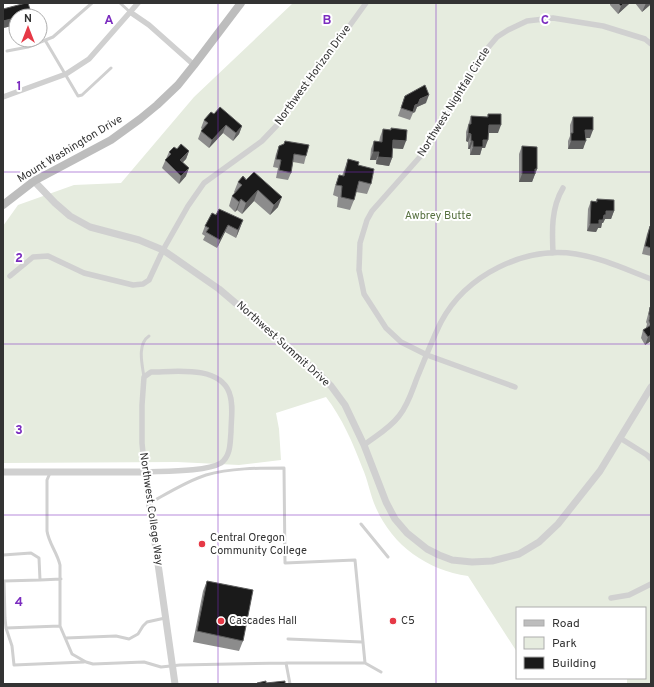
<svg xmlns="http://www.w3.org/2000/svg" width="654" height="687" font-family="Overpass,sans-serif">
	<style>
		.green { fill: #e6ecdf }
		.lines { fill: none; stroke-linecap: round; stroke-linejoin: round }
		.service { stroke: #d0d0d0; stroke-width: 3 }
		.minor { stroke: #d0d0d0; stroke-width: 5.5 }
		.tertiary { stroke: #d0d0d0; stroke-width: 7 }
		.secondary { stroke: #bdbdbd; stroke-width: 8 }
		.wall { fill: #8c8c8c }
		.shaded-wall { fill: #5f5f5f }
		.building { fill: #1a1a1a; stroke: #5f5f5f }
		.grid { fill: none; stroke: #7b2cbf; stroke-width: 1; stroke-opacity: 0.55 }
		.poi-dot { fill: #e63946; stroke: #fff; stroke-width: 1.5 }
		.labels { text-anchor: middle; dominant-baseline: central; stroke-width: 4; stroke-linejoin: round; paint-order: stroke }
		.street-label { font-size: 11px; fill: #333; stroke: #fff }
		.park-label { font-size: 11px; fill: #56703f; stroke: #fff }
		.poi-label { font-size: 11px; fill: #333; stroke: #fff; text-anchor: start }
		.grid-label { font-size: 13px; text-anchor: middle; font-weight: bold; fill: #7b2cbf; stroke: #fff; stroke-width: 4; stroke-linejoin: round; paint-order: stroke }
	</style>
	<rect width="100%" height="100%" fill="#fff"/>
	<path class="green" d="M293 3H651V684H627V678H645V608H517V652L468 576C427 570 393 546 376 508 370 495 368 480 362 467 353 443 342 418 326 397L276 413 279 429 281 460 239 465 177 462 3 463V226L18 205 74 185 121 183 194 97Z"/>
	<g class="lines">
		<path class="service" d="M120 3 130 12
			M45 40 78 96 82 95 111 68
			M7 51 28 47 53 37 92 3
			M144 377C142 364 137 344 149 336
			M50 473 47 480V531C49 544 57 552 60 565V626L72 654 86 662 93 664 144 662 161 667 180 665 286 663H365L355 560 285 563 284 468C259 468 230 468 206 475 187 481 168 493 150 503
			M361 524 388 557
			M3 555 31 553 39 558 40 580 3 581
			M40 580 61 579
			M4 581 5 618 6 628 12 646 14 665 84 662
			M6 628 60 626
			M66 638 116 636 129 639 138 634 143 626 147 622 165 618
			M288 639 362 642
			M286 663 290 684
			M365 663 381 672"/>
		<path class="minor" d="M130 12 149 25 194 65
			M3 97 66 74 89 59 138 3
			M553 253C552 231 551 208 563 188
			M10 276 33 257 48 256 84 273 133 285 143 284 149 280 163 250 188 206 204 183 262 141 281 121 366 3
			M151 372C174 372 218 365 229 392 234 404 231 419 231 432 230 442 231 456 221 463 206 472 163 471 145 472L142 443V405L144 377Z
			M515 387 427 355 401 342 386 328 364 294 359 270 360 243 367 220 372 211 426 150 481 56 497 37 508 30 527 21 553 18 603 26 645 39 651 44
			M620 438 647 455 651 459
			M364 445C376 436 390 428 399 416 408 405 412 391 417 378 425 359 432 340 441 322 466 275 524 246 576 254 602 258 627 270 651 279
			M611 598 629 595 651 584"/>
		<path class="tertiary" d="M34 181 55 203 70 216 90 227 139 240 163 250 219 289 319 374 331 386 345 405 364 445 386 502 395 519 407 533 427 549 439 555 452 560 472 562 492 561 519 554 539 542 558 524 600 471 651 387
			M3 472H145L175 684"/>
		<path class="secondary" d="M3 205 34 181 111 140 140 119 157 105 178 85 194 65 241 3"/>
	</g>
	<path class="wall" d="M610 3H630L618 14 610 5Z
		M635 3H651L650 5 642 12Z
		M3 9 16 16V32L14 33 12 26 3 28Z
		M405 96 426 103 417 107 415 112 413 113 410 120 398 116Z
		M214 114 242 126 239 134 233 141 223 133 209 148 198 139 201 131 202 129 201 128 204 120Z
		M488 114 498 133H488L485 148H482L480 155H470V149H468V142L466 141V132L471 116 487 117Z
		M573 117 590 138H586L583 149H568V141L570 136V125Z
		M391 128 403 149 392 148V158L389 166 376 164V160H370L371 149 374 141 379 142 380 137 383 129 391 130Z
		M285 141 306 156 304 164 293 162 291 173 288 180 276 178 278 168 273 167 276 154 279 146 284 144Z
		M522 146 537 169 532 182H519V154Z
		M177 149 189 151 186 159 183 162 186 176 179 184 162 168 169 152Z
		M348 159 358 165 371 184 367 194 356 192 354 200 350 210 337 207 338 197 333 195 335 186 339 175 342 176Z
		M243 176 278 207 270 215 254 201 242 214 237 210 235 212 229 206 232 196 235 193 234 192 238 182Z
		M597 199 614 211 611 219H605L603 223H602L601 228H598L596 232 587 231 588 209 591 201H596Z
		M216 215 243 220 240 228 236 238 225 232 217 248 203 240 205 236 202 234 205 226Z
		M650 226H651V256L642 254 647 234Z
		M650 307H651V341L645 345 641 338 643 330 646 328 647 324 646 322Z
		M207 581 243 641 239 651 193 642 203 591Z"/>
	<path class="shaded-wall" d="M624 3H630L618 14 621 6Z
		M646 3H651L650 5 642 12Z
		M15 18 12 26 3 28V21Z
		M429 95 426 103 417 107 415 112 413 113 415 105 420 99Z
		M226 125 223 133 209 148 212 140Z
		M489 125H501L498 133H486Z
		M242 126 239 134 233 141 236 133Z
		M585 130H593L590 138H582Z
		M468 133 471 134 468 142 466 141Z
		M393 140 406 141 403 149 390 148Z
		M483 140H488L485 148H482L480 155H470L473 147Z
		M471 141H473L470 149H468Z
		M571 141H586L583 149H568Z
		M189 151 186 159 177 168 180 160Z
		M373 152H379L376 160H370Z
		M378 157 392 158 389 166 376 164Z
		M189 168 186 176 179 184 181 176Z
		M535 169H537L532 182H519L522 174Z
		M258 190 254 201 242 214 246 203Z
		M282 197 278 207 270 215 274 205Z
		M241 199 237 210 235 212 239 202Z
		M606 211H614L611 219H605L603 223H602L601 228H598L596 232 587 231 590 224 599 220 604 215Z
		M243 220 240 228 236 238 238 230Z
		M228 225 225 232 217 248 220 240Z
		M651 335V341L645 345 648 337Z"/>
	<path class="building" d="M26 3H28L32 16H16V20L15 18 3 21V9Z
		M618 3H624L621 6Z
		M425 85 429 95 420 99 418 104 415 105 413 112 401 108 405 96Z
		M220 107 242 126 236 133 226 125 212 140 201 131 208 123 204 120 211 112 214 114Z
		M488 114H501V125H489L488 140H483V147H473V141H471V134L468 133 469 124H471V116L488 117Z
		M573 117H593V130H585L586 141H571V133H573Z
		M391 128 407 130 406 141 393 140 392 158 378 157 379 152H373L374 141 382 142 383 129 391 130Z
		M285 141 309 145 306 156 294 154 291 173 279 170 281 160 276 159 279 146 284 144Z
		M181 144 189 151 180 160 189 168 181 176 165 160 171 154 169 152 174 147 177 149Z
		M522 146 537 147V169H535V174H522Z
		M348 159 359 162 358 165 374 169 371 184 359 181 354 200 341 197 342 186 336 185 339 175 344 176Z
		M254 172 282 197 274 205 258 190 246 203 241 199 239 202 232 196 242 185 238 182 243 176 246 180Z
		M597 199 614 200V211H606V215H604L603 220H599V224H590L591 201 597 202Z
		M219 209 243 220 238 230 228 225 220 240 206 232 209 228 205 226 212 213 216 215Z
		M650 226H651V248L645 246Z
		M650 307H651V325L649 321 650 316 649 314Z
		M651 325V335L648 337 643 330Z
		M207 581 253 590 243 641 197 631Z
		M266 681V683L285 681V684H257V683Z"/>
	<path class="grid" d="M218 3V684M436 3V684M3 172H651M3 344H651M3 515H651"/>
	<g class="poi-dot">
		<circle cx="202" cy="544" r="4"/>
		<circle cx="221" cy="621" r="4"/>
		<circle cx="393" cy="621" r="4"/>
	</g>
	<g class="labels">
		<g class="street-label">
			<text transform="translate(313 75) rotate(-54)">Northwest Horizon Drive</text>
			<text transform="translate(454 102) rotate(-58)">Northwest Nightfall Circle</text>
			<text transform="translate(70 149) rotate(-31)">Mount Washington Drive</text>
			<text transform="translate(283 344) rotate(42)">Northwest Summit Drive</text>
			<text transform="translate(151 509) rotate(82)">Northwest College Way</text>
		</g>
		<g class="park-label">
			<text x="438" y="216">Awbrey Butte</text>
		</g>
		<g class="poi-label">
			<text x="210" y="538">Central Oregon<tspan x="210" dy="13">Community College</tspan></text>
			<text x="229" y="621">Cascades Hall</text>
			<text x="401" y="621">C5</text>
		</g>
	</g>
	<g class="grid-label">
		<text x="109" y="24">A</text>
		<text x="327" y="24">B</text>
		<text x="545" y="24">C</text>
		<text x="19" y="90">1</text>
		<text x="19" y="262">2</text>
		<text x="19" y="434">3</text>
		<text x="19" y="606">4</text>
	</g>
	<rect width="654" height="687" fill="none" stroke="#333333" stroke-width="8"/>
	<rect x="516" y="607" width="130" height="72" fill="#ffffff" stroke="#adadad"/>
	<rect x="524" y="620" width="20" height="6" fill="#bdbdbd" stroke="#adadad"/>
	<text x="552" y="627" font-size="12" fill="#333333">Road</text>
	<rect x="524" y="637" width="20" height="12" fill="#e6ecdf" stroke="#adadad"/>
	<text x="552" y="647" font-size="12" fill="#333333">Park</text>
	<rect x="524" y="657" width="20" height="12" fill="#1a1a1a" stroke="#adadad"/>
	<text x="552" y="667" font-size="12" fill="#333333">Building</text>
	<g transform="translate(28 28)"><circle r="19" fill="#ffffff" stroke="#adadad"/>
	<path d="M0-3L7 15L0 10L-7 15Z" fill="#e63946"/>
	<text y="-6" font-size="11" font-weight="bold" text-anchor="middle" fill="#333333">N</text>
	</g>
</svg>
